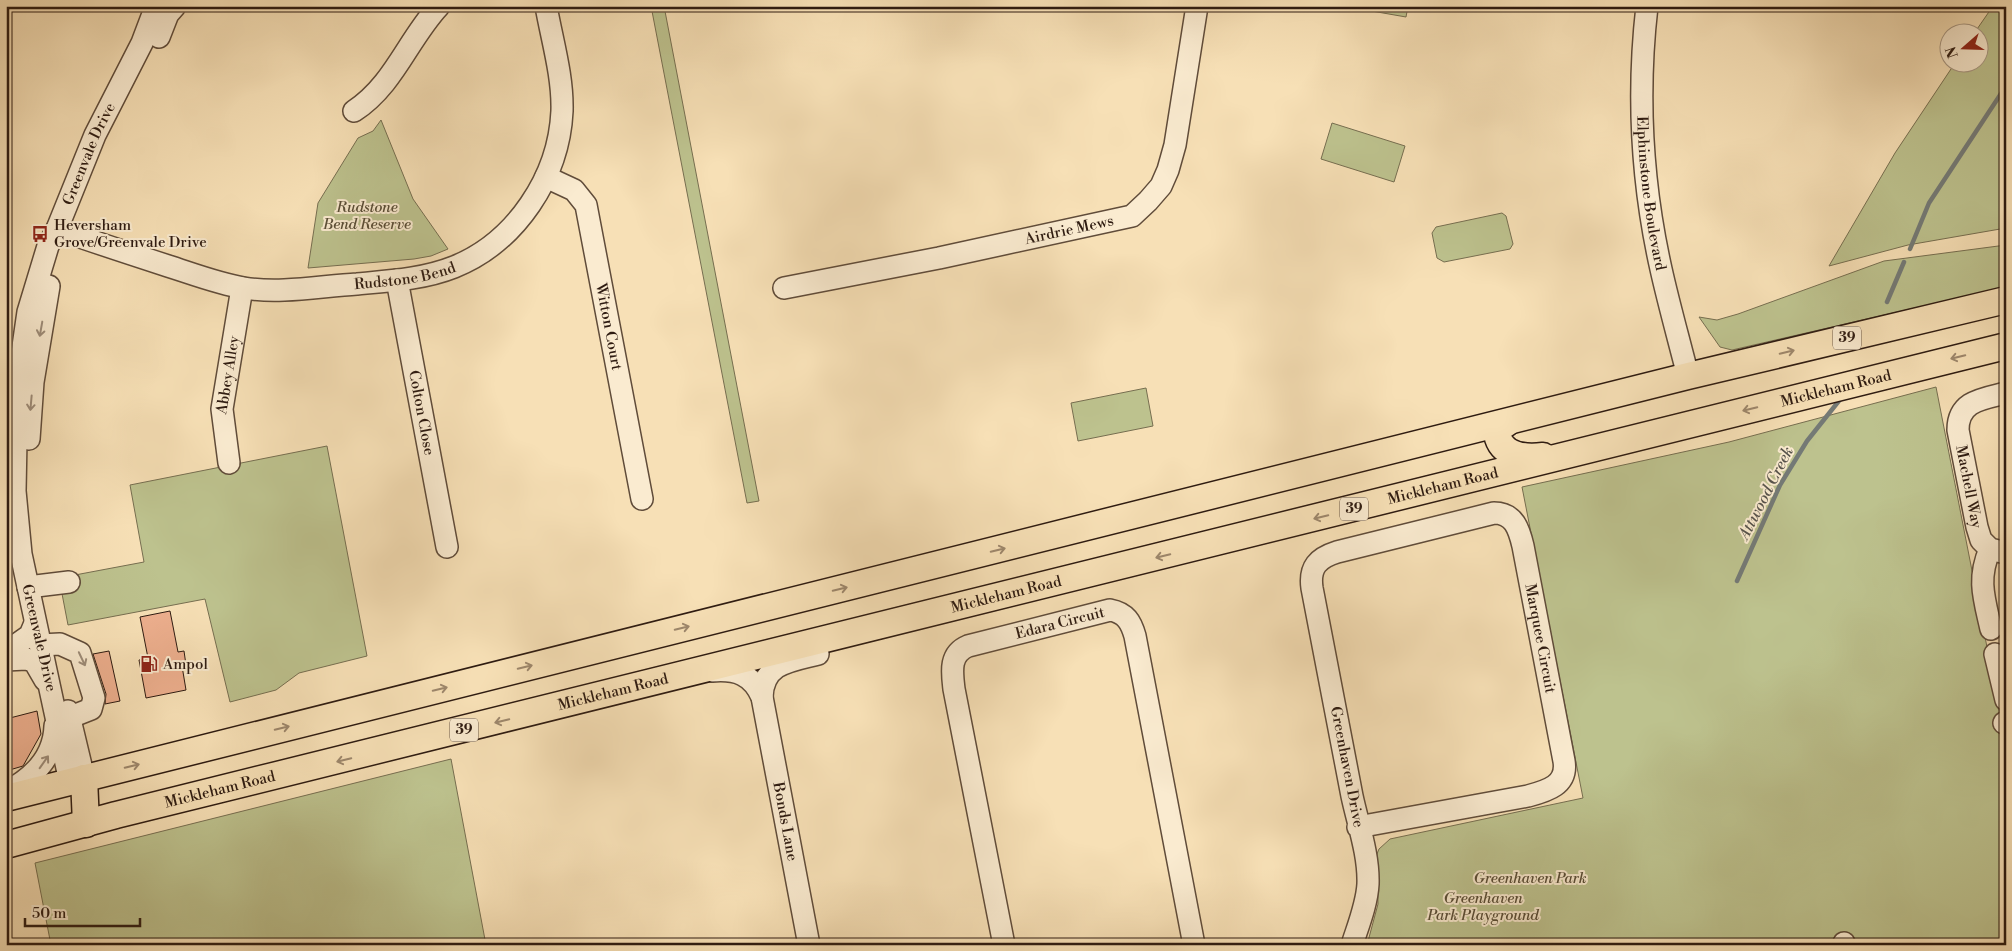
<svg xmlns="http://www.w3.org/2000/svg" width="2012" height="951" font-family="'Libre Bodoni',serif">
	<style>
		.green { fill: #bdc28e; stroke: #766e50 }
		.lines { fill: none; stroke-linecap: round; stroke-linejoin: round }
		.stream { stroke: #747a76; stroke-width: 4.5 }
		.building { fill: #edaf8e; stroke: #2e1b11 }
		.minor-casing { stroke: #604c3a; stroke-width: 24 }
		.major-casing { stroke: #2e1b11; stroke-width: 29 }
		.minor { stroke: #faebd0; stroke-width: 21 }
		.major { stroke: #f7e0b6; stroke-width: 26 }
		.oneway { stroke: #9e8d7a }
		.oneway2 { stroke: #9d876c }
		.labels { text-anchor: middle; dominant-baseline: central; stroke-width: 4; stroke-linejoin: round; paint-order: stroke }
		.shield { fill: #faebd0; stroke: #6b594a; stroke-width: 1 }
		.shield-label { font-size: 14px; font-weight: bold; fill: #2e1b11 }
		.street-label { font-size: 15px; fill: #2e1b11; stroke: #faebd0 }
		.park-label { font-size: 15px; font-style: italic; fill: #594d36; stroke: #faebd0 }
		.poi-label { font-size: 15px; fill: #2e1b11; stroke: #faebd0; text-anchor: start }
		.water-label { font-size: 16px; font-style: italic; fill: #57534c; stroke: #faebd0 }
	</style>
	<rect width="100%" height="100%" fill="#f7e0b6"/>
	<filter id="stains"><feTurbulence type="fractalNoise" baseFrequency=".004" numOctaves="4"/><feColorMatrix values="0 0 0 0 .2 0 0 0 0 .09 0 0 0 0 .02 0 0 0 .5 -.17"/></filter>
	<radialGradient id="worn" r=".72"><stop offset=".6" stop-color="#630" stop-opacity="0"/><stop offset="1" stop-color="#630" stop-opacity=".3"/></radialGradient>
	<path class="green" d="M651 6H664L759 501 747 503Z
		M1343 6H1408L1406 17Z
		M1993 6H2006V228L1908 245 1829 266 1895 153 1955 63 1980 62V32H1975Z
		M381 120 413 199 448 249 431 256 414 259 308 268 318 203 358 138 373 131Z
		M1332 123 1405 146 1394 182 1321 159Z
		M1502 213 1506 216 1513 244 1510 249 1444 262 1437 258 1432 233 1436 227Z
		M2006 245V287L1732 350 1720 347 1699 317 1717 320 1738 314 1884 261Z
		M1936 387 2006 744V945H1865V941L1827 940 1810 945H1367L1378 904 1377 854 1379 849 1390 839 1583 798 1522 487 1729 442Z
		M1146 388 1153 426 1078 441 1071 403Z
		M327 446 367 656 299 673 276 690 230 702 205 599 68 625 59 578 144 562 130 485Z
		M451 759 486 945H51L35 863Z"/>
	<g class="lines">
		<path class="stream" d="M1910 249 1929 203 2006 86
			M1887 302 1904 262
			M1737 581 1780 485 1807 441 1842 397"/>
	</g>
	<path class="building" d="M170 611 178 652 184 651 186 665 182 666 186 690 146 698 139 660 148 658 140 617Z
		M109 651 120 701 105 704 106 694 93 654Z
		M37 711 41 734 23 766 6 771V719Z"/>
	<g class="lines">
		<g class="minor-casing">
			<g id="minor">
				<path id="s1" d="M1647 6C1637 93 1642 184 1661 269 1669 305 1679 340 1688 376"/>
				<path d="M159 37 168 14 175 6"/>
				<path d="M354 111C394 85 408 39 439 6"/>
				<path id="s2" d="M546 177 574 190 586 205 642 499"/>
				<path id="s3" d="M57 229C94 242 131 254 168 266 193 274 219 284 244 288 281 294 321 286 357 284 390 281 424 279 454 267 516 242 559 177 562 111 563 76 552 40 546 6"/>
				<path id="s4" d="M397 280 447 547"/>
				<path id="s5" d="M784 288 939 258 1132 216 1148 201 1161 186 1168 170 1175 145 1197 6"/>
				<path id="s6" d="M2006 393C1982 399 1958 401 1958 430L1977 527 1981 540 1990 549 2006 553"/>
				<path d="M29 439 33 382 49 286"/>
				<path id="s7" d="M229 463 222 409 242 288"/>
				<path d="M1990 549C1977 579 1984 598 1991 629"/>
				<path d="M28 587 69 582"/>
				<path d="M40 645 60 644 80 653 94 698 91 709 58 722"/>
				<path d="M6 652 30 635 35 623"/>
				<path d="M1995 654 2006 700"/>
				<path d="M6 660 26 659 34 661 45 680"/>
				<path id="s8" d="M712 671C736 669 752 674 762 697L809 945"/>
				<path d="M762 697C763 663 790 661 818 654"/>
				<path d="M68 711 84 778"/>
				<path d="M2004 723 2006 722"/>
				<path id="s9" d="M70 782 21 554 15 491 17 388 28 312 48 246 57 229 95 135 142 43 156 6"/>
				<path d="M6 792C33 778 54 758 55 726"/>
				<path id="s10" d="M1004 945 954 689C952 672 949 654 968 646L1110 610C1126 613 1131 622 1135 636L1194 945"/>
				<path id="s11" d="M1352 945C1358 926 1367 904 1368 884 1369 855 1358 824 1352 796L1312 588C1309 567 1318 558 1337 552L1494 513C1514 513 1519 529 1523 546L1564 761C1568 785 1547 791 1528 796L1358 827"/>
				<path d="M1843 945 1844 943"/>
			</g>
		</g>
		<g class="major-casing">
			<g id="major">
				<path d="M1507 423 1501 427 1497 434C1501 456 1525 458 1543 456"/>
				<path d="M84 778 86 824"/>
				<path d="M6 798 1688 376 2006 300"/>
				<path id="s12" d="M6 845 116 815 2006 346"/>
			</g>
		</g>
		<use href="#minor" class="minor"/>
		<use href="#major" class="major"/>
	</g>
	<defs><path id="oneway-shaft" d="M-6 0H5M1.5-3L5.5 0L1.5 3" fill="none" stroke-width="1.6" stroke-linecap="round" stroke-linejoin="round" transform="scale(1.25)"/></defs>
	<g class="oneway">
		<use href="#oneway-shaft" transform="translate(41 329) rotate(100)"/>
		<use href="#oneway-shaft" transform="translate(31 403) rotate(95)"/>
		<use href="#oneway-shaft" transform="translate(82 659) rotate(65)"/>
		<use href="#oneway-shaft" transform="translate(44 762) rotate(-55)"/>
	</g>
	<g class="oneway2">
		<use href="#oneway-shaft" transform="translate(1787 352) rotate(-14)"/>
		<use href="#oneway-shaft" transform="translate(1958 357) rotate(166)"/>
		<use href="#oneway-shaft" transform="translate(1750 409) rotate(166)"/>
		<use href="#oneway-shaft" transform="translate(1321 517) rotate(166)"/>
		<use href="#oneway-shaft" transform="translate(998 550) rotate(-14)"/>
		<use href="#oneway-shaft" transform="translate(1163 556) rotate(166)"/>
		<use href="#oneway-shaft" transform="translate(840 589) rotate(-14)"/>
		<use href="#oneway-shaft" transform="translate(682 628) rotate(-14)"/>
		<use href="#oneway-shaft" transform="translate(525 667) rotate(-14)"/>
		<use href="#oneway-shaft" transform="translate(440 689) rotate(-14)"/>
		<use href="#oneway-shaft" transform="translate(502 721) rotate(166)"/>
		<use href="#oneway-shaft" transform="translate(282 728) rotate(-14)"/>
		<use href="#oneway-shaft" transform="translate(344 760) rotate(166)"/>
		<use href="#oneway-shaft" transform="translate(132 766) rotate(-14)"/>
	</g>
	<defs>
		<g id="bus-bare" transform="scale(1.35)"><path d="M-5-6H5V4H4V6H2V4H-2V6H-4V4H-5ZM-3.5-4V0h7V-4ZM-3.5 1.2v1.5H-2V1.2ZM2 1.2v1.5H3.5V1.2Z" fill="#8f2418" stroke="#faebd0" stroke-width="2.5" paint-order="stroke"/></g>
		<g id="fuel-bare" transform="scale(1.35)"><path d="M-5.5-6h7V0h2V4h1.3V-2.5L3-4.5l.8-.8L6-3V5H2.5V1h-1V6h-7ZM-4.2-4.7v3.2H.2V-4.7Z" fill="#8f2418" stroke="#faebd0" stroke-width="2.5" paint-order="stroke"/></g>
	</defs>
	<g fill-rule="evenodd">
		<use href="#bus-bare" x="40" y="234"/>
		<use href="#fuel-bare" x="149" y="664"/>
	</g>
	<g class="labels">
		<g class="shield">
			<rect x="1833" y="326.5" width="28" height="23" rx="4"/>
			<rect x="1340" y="497.5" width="28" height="23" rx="4"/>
			<rect x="450" y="718.5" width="28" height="23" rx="4"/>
		</g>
		<g class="shield-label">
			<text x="1847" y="338">39</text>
			<text x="1354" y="509">39</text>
			<text x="464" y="730">39</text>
		</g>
		<g class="street-label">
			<text stroke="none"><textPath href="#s9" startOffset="646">Greenvale Drive</textPath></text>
			<text stroke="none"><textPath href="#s1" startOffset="188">Elphinstone Boulevard</textPath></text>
			<text stroke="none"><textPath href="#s5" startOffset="291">Airdrie Mews</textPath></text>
			<text stroke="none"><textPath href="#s3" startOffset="358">Rudstone Bend</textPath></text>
			<text stroke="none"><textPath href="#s2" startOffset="174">Witton Court</textPath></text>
			<text stroke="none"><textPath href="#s7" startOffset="89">Abbey Alley</textPath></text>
			<text stroke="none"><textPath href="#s12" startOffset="1886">Mickleham Road</textPath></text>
			<text stroke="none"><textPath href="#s4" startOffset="135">Colton Close</textPath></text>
			<text stroke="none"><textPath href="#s12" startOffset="1481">Mickleham Road</textPath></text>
			<text stroke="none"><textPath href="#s6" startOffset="125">Machell Way</textPath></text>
			<text stroke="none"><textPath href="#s12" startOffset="1031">Mickleham Road</textPath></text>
			<text stroke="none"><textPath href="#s10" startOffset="405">Edara Circuit</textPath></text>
			<text transform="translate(39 638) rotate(77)">Greenvale Drive</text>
			<text stroke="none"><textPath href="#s11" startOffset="718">Marquee Circuit</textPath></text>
			<text stroke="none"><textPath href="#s12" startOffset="626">Mickleham Road</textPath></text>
			<text transform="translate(1347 767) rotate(79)">Greenhaven Drive</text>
			<text stroke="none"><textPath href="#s12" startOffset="221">Mickleham Road</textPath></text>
			<text stroke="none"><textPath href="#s8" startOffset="188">Bonds Lane</textPath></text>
		</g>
		<g class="park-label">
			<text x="367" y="207">Rudstone<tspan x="367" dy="17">Bend Reserve</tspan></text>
			<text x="1530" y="878">Greenhaven Park</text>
			<text x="1483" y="898">Greenhaven<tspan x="1483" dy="17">Park Playground</tspan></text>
		</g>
		<g class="poi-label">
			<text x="54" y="225">Heversham<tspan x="54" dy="17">Grove/Greenvale Drive</tspan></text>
			<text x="163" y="664">Ampol</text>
		</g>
		<g class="water-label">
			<text transform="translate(1766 493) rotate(-63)">Attwood Creek</text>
		</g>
	</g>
	<rect width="2012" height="951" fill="none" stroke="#f7e0b6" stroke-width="25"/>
	<rect x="8" y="8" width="1997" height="936" fill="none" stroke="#2e1b11" stroke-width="2.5"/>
	<rect x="12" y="12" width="1987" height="926" fill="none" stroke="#2e1b11"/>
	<g transform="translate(1964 48) rotate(250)"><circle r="24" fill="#faebd0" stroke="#a89884"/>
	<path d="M0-4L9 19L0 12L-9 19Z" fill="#8f2418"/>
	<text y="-8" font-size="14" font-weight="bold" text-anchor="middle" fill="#2e1b11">N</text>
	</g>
	<path d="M25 918v8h115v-8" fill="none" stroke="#2e1b11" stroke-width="2.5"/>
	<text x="32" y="918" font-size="15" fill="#2e1b11" stroke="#faebd0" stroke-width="4" paint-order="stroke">50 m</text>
	<rect width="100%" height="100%" filter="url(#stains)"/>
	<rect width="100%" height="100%" fill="url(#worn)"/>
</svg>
